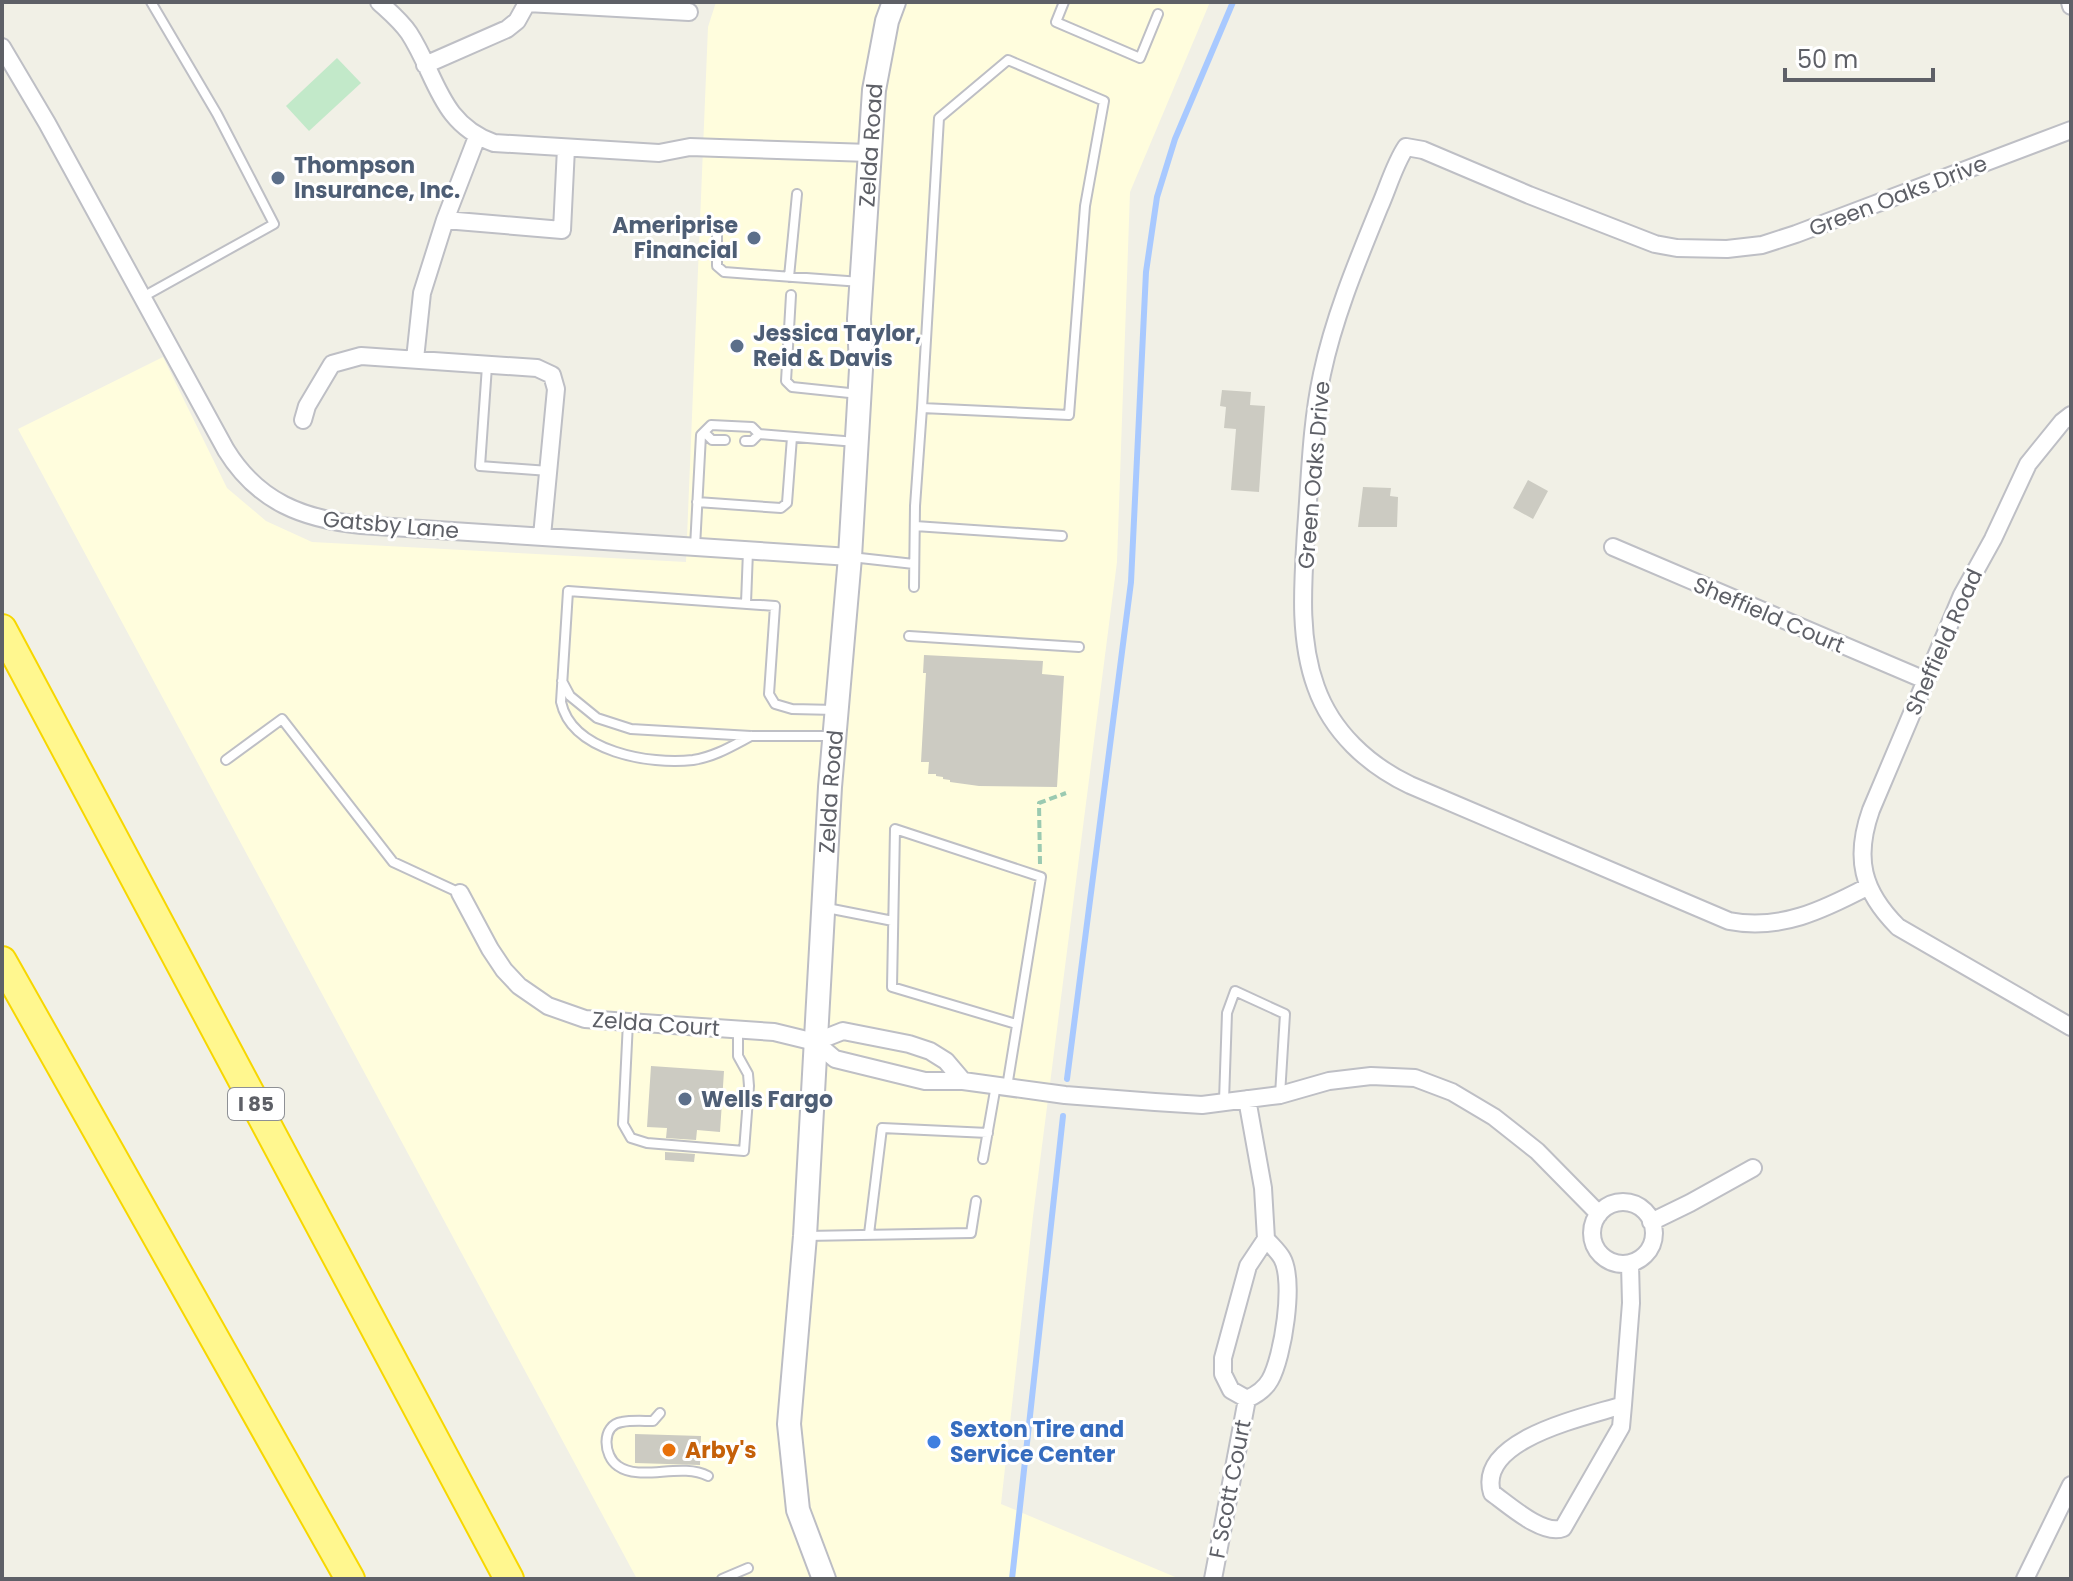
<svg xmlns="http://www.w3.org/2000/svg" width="2073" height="1581" font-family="Poppins,sans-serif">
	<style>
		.commercial { fill: #fffddd }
		.green { fill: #c2e9c9 }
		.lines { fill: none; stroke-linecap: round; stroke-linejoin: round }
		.stream { stroke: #a8c9ff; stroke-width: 6 }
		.building { fill: #cccbc2 }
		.lane-casing { stroke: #bebfc5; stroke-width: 12 }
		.street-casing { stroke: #bebfc5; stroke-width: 20 }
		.secondary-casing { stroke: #bcbdc4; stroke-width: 26 }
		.highway-casing { stroke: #f7d700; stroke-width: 32 }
		.path { stroke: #9bcab1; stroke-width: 4; stroke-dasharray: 8 4; stroke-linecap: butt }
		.lane { stroke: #fff; stroke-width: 8 }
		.street { stroke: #fff; stroke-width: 16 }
		.secondary { stroke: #fff; stroke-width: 22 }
		.highway { stroke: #fff78f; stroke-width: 28 }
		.service-dot { fill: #5c6f8a; stroke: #fff; stroke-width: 3 }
		.shop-dot { fill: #3f7fe0; stroke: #fff; stroke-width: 3 }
		.food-dot { fill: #e8710a; stroke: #fff; stroke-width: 3 }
		.labels { text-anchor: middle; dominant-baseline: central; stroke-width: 6; stroke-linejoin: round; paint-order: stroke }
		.shield { fill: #fff; stroke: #8e9095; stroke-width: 2 }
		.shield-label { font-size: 20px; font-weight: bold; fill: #5e6067 }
		.street-label { font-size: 22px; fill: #5e6067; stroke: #fff }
		.service-label { font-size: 22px; font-weight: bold; fill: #4e5e75; stroke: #fff; text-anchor: start }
		.shop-label { font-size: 22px; font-weight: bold; fill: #366cbe; stroke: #fff; text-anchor: start }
		.food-label { font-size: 22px; font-weight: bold; fill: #c56008; stroke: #fff; text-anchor: start }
	</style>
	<rect width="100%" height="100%" fill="#f1f0e6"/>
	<path class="commercial" d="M716 2H1210L1130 192 1117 562 1033 1216 1001 1504 1180 1579H637L18 429 163 357 227 488 266 521 312 542 686 562 708 27Z"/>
	<path class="green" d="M337 58 361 83 309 131 286 106Z"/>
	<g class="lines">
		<path class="stream" d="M1067 1079 1131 582 1146 272 1157 197 1175 139 1233 2
			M1012 1579 1063 1116"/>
	</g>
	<path class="building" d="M1222 390 1251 392 1250 405 1265 406 1259 492 1231 490 1236 429 1224 428 1226 407 1220 406Z
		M1528 480 1548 491 1533 519 1513 508Z
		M1363 487 1391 488 1390 496 1398 497 1397 527H1358Z
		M924 655 1043 661 1042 674 1064 676 1057 787 979 786 950 782V780L943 779V777L936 776V774H928L929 762H921L926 673H923Z
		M651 1066 724 1071 720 1132 697 1130 696 1140 666 1138 667 1128 647 1127Z
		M665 1152 695 1154 694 1162 665 1160Z
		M635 1434 701 1436 700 1465 635 1463Z"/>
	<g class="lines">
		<g class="lane-casing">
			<path id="lane" d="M1064 2 1056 22 1140 58 1158 14
				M717 234V266L724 272 861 282
				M789 277 797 194
				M791 295 786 381 792 387 859 394
				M141 298 274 224 217 114 151 2
				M487 366 480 466 549 471
				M705 433 712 440H725
				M745 441H752L759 434
				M697 502 781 508 787 503 792 437
				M915 526 1062 536
				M695 547 701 435 711 425 752 427 759 434 856 442
				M851 557 914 564
				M914 587 915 506 922 408 1069 415 1085 206 1104 101 1008 60 939 118 922 408
				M746 603 748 551
				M909 636 1079 647
				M562 681 570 696 597 718 631 729 751 736H834
				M751 736C732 746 714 757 693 760 650 765 572 752 561 702L568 591 775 606 769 694 775 704 792 709 836 710
				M226 760 282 719 393 862 460 893
				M827 908 893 921
				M628 1022 623 1124 631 1138 647 1143 744 1151 749 1086 748 1074 738 1056V1030
				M1007 1087 1041 877 895 829 892 987 1016 1024
				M1224 1101 1227 1013 1235 991 1285 1014 1280 1095
				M983 1159 996 1085
				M869 1234 882 1128 988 1133
				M806 1236 971 1233 976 1201
				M660 1413 653 1421C643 1421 632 1420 622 1422 601 1425 603 1456 618 1466 640 1482 681 1462 708 1476
				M722 1579 748 1568"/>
		</g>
		<g class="street-casing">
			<path id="street" d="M379 2C390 12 401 21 409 33 437 76 439 123 494 143L659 153 690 147 870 153
				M2070 2 2071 6
				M2 47 47 123 226 450C258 502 303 519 361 525L850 557
				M425 65 507 29 517 21 527 3 689 12
				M445 220 562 230 566 148
				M415 359 422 293 445 220 477 137
				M2071 415 2062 422 2028 464 1993 539 1962 595 1871 810C1854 858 1862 891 1898 927L2071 1027
				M303 420 307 406 332 364 361 356 537 368 552 375 556 389 542 536
				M1613 547 1925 680
				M1867 887C1823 910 1780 931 1729 921L1410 785C1368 765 1332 732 1316 687 1298 638 1303 582 1306 531 1310 479 1311 425 1322 374 1334 317 1357 262 1379 208 1388 188 1394 165 1406 147L1423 150 1529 195 1655 244 1677 248 1727 249 1762 245 1796 234 2071 130
				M460 893 490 949 504 970 519 986 548 1006 585 1019 774 1032 815 1042 835 1059 925 1081H963L1065 1095 1155 1102 1202 1105 1280 1095 1329 1081 1371 1076 1415 1078 1452 1092 1494 1117 1537 1151 1599 1214
				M815 1042 843 1031 909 1044 930 1051 946 1061 963 1081
				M1592 1233a31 31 0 1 1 62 0a31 31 0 1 1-62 0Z
				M1651 1222 1690 1203 1753 1168
				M1247 1399C1256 1395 1265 1389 1270 1380 1283 1357 1295 1281 1282 1258 1278 1251 1271 1245 1266 1239
				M1623 1405 1621 1427 1563 1528C1543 1536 1509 1505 1492 1493 1476 1439 1586 1417 1623 1405Z
				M1623 1405 1631 1303 1630 1264
				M1213 1579 1247 1399 1231 1390 1223 1374V1358L1248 1266 1266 1239 1263 1188 1247 1099
				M2025 1579 2071 1485"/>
		</g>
		<g class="secondary-casing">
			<g id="secondary">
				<path id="s1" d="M824 1579 798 1510 789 1424 805 1236 830 787 850 557 861 369 859 319 874 90 887 21 894 2"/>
			</g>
		</g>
		<g class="highway-casing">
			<path id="highway" d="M2 629 509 1579
				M2 961 350 1579"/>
		</g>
		<path class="path" d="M1040 864 1039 803 1066 793"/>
		<use href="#lane" class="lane"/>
		<use href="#street" class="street"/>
		<use href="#secondary" class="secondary"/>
		<use href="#highway" class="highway"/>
	</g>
	<g class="service-dot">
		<circle cx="278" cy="178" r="8"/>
		<circle cx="754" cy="238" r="8"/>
		<circle cx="737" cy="346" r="8"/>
		<circle cx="685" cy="1099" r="8"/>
	</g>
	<circle class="shop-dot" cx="934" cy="1442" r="8"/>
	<circle class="food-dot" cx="669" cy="1450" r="8"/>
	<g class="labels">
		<rect class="shield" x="228" y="1088" width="56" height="32" rx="6"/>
		<g class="shield-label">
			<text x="256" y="1104">I 85</text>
		</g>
		<g class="street-label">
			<text stroke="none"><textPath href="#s1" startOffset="1442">Zelda Road</textPath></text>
			<text transform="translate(1898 196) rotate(-21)">Green Oaks Drive</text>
			<text transform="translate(1314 475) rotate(-85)">Green Oaks Drive</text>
			<text transform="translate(391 525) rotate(5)">Gatsby Lane</text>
			<text transform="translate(1769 615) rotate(23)">Sheffield Court</text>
			<text transform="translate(1944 642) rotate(-66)">Sheffield Road</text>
			<text stroke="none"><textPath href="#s1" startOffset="794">Zelda Road</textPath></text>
			<text transform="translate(656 1024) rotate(4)">Zelda Court</text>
			<text transform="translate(1230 1489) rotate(-79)">F Scott Court</text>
		</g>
		<g class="service-label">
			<text x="294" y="165">Thompson<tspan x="294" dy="25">Insurance, Inc.</tspan></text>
			<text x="738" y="225" text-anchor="end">Ameriprise<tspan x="738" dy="25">Financial</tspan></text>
			<text x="753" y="333">Jessica Taylor,<tspan x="753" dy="25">Reid &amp; Davis</tspan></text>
			<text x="701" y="1099">Wells Fargo</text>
		</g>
		<g class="shop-label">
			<text x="950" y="1429">Sexton Tire and<tspan x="950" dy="25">Service Center</tspan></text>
		</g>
		<g class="food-label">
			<text x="685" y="1450">Arby's</text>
		</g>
	</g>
	<rect width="2073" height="1581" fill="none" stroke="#5e6067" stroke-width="8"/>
	<path d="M1785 68v12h148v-12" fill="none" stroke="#5e6067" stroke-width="4"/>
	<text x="1797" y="68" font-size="24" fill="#5e6067" stroke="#ffffff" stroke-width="6" paint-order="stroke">50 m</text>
</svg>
